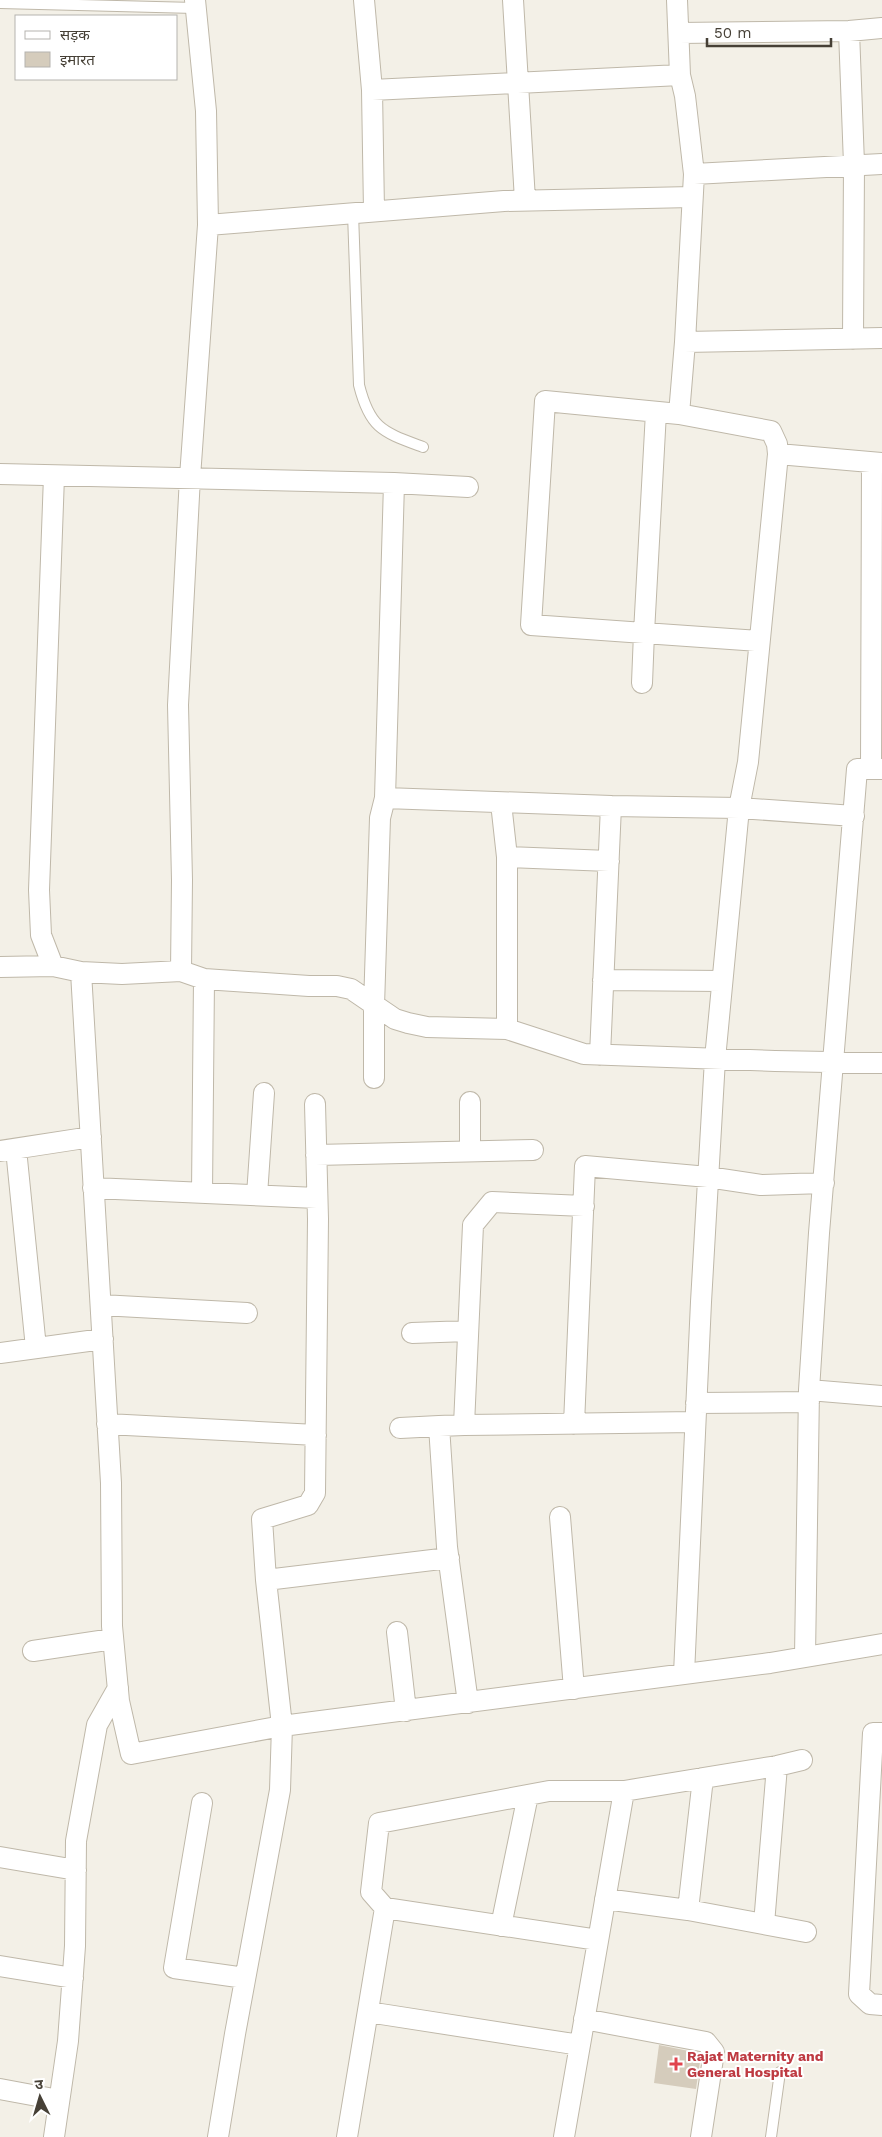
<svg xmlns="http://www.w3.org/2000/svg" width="882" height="2137" font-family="'Work Sans','Noto Sans Devanagari',sans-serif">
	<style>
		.building { fill: #d5ccbc }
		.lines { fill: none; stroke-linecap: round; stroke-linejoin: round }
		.lane-casing { stroke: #bfb8a9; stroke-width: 12 }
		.street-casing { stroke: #bfb8a9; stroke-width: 22 }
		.lane { stroke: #fff; stroke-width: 10 }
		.street { stroke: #fff; stroke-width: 20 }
		.health-dot { fill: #e0444e; stroke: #fff; stroke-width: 2 }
		.labels { text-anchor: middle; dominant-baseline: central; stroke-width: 4; stroke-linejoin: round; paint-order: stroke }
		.health-label { font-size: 14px; font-weight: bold; fill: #be3a42; stroke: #fff; text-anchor: start }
	</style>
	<rect width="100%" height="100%" fill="#f3f0e7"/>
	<path class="building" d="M659 2045 699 2053 701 2055 696 2089 654 2083Z"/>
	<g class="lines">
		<g class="lane-casing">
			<path id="lane" d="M0 3 195 8
				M353 213 359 385C370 429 383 432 423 447
				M771 2137 780 2072"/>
		</g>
		<g class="street-casing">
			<path id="street" d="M364 0 372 90 374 211
				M513 0 525 200
				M677 0 680 75 685 96 694 174 685 342 882 338
				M849 31 854 164 853 339
				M679 33 849 31 882 28
				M372 90 680 75
				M694 174 882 164
				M208 225 504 201 692 197
				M685 342 679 414 771 431 777 444 778 454 882 463
				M656 412 644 633 759 641
				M0 474 394 483 385 798
				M54 476 39 890 41 935 53 966 81 972
				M394 483 468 487
				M642 683 644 633 531 625 545 401 679 414
				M871 769 872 463
				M501 803 507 857V1029
				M507 857 609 861
				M0 967 53 966
				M181 971 182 880 178 705 190 477 208 225 206 111 195 0
				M603 980 722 981
				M600 1055 611 806
				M882 1063 775 1061 584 1054 507 1029 427 1027 408 1023 395 1019 351 989 337 986H309L204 979 181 971 122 974 81 972 111 1483 112 1626 119 1701 131 1754 282 1726 770 1663 882 1644
				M374 1078V1006L380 818 385 798 611 806 739 808 854 816
				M470 1102V1151
				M16 1149 36 1348
				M0 1151 91 1137
				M316 1155 533 1150
				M93 1188 317 1198
				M202 1193 204 979
				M257 1195 264 1093
				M584 1206 492 1202 473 1225 464 1425 695 1422
				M101 1305 247 1313
				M412 1333 468 1331
				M0 1353 103 1339
				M809 1390 882 1396
				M696 1403 809 1402
				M107 1424 316 1435
				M574 1424 585 1166 708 1177 761 1185 824 1183
				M464 1425 439 1426 447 1547 468 1703
				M400 1428 439 1426
				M560 1517 574 1689
				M266 1580 449 1558
				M397 1632 406 1711
				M33 1651 113 1639
				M805 1657 809 1390 819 1233 857 769H882
				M684 1674 701 1302 715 1059 739 808 748 762 778 454
				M882 1733H873L859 1994 870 2004 882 2005
				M202 1803 174 1968 245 1978
				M0 1857 76 1870
				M605 1899 688 1910 806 1932
				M385 1908 371 1892 379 1823 549 1791H624L777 1766 802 1760
				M688 1910 703 1778
				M764 1924 777 1766
				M501 1926 528 1795
				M0 1966 73 1978
				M368 2012 580 2045
				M584 2019 706 2042 714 2052 701 2137
				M0 2089 59 2100
				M54 2137 68 2041 75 1946 76 1841 97 1725 118 1688
				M218 2137 235 2034 280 1790 282 1726 266 1580 262 1519 308 1505 315 1493 318 1219 315 1104
				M347 2137 385 1908 598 1940
				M564 2137 624 1791"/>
		</g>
		<use href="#lane" class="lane"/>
		<use href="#street" class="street"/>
	</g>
	<path class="health-dot" d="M673.5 2056.5h5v5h5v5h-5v5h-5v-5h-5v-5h5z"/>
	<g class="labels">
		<g class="health-label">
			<text x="687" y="2056">Rajat Maternity and<tspan x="687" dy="16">General Hospital</tspan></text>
		</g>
	</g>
	<rect x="15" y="15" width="162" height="65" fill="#ffffff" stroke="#b5b3af"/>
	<rect x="25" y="31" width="25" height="8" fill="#ffffff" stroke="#b5b3af"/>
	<text x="60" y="40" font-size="15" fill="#464036">सड़क</text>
	<rect x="25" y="52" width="25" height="15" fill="#d5ccbc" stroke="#b5b3af"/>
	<text x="60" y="65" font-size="15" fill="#464036">इमारत</text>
	<g transform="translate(40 2097) rotate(355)" stroke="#ffffff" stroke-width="4" paint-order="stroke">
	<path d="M0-4L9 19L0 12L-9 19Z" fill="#464036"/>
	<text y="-8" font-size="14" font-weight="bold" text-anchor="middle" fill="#464036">उ</text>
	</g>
	<path d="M707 38v8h124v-8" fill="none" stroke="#464036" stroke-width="2.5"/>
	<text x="714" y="38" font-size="15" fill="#464036" stroke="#ffffff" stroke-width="4" paint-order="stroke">50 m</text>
</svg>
